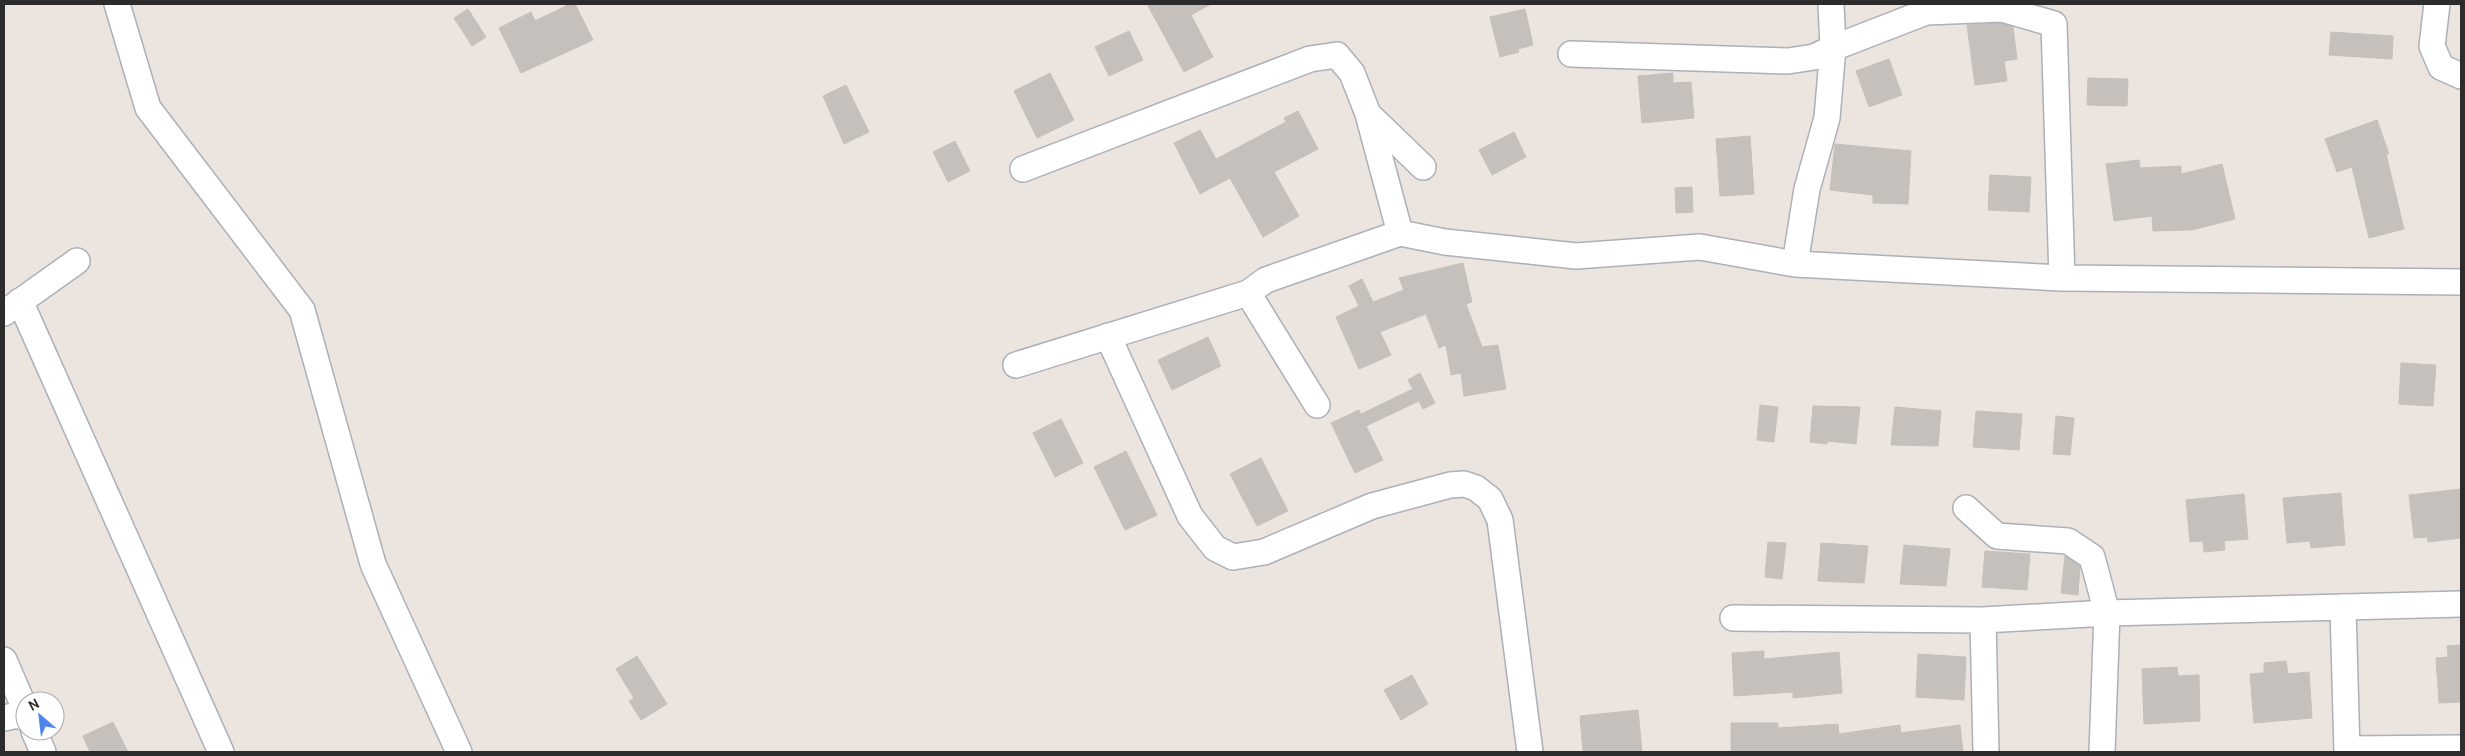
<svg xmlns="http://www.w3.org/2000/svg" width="2465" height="756" font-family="Cabin,sans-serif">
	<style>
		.building { fill: #c5c0bb; stroke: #c7c0b9 }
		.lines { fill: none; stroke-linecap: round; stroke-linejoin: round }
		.minor-casing { stroke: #acb0b7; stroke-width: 28 }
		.minor { stroke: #fff; stroke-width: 25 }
	</style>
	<rect width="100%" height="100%" fill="#ece4df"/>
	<path class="building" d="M570 4H575L593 40 521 73 499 28 531 12 535 21Z
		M1147 4H1211L1191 15 1213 57 1184 72Z
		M468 9 486 37 472 46 454 18Z
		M1525 9 1533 45 1518 49 1519 52 1500 57 1490 17Z
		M2000 23 2013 27 2017 59 2004 61 2007 81 1975 85 1967 25Z
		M1129 31 1143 60 1109 76 1095 47Z
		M2331 32 2393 36 2392 59 2329 55Z
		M1889 59 1902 95 1869 107 1856 71Z
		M1050 73 1074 120 1037 138 1014 91Z
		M1673 73V83L1691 82 1694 118 1642 123 1638 76Z
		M2088 78 2128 79 2127 106 2087 105Z
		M846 85 869 132 844 144 823 96Z
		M1298 111 1318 149 1274 172 1299 216 1263 237 1230 178 1200 194 1174 143 1200 130 1216 159 1286 122 1284 118Z
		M2377 120 2389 154H2386L2404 229 2369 238 2352 167 2337 172 2325 139Z
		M1514 132 1526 157 1492 175 1479 150Z
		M1750 136 1754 194 1720 196 1716 139Z
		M955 141 970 171 948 182 933 152Z
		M1835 144 1911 151 1908 204 1873 203V195L1830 190Z
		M2139 160 2140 168 2181 166V174L2222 164 2235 219 2192 230 2153 231 2152 216 2114 221 2106 164Z
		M1990 175 2031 177 2029 212 1988 210Z
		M1692 187 1693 212 1676 213 1675 188Z
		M1463 263 1472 302 1466 304 1482 347 1498 345 1506 389 1464 396 1461 373 1451 375 1446 345 1439 348 1426 314 1380 332 1391 355 1359 369 1336 317 1359 306 1349 286 1362 279 1373 302 1404 290 1399 278Z
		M1208 337 1221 366 1172 390 1158 360Z
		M2401 363 2436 365 2433 406 2399 404Z
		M1420 373 1435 403 1423 409 1419 401 1366 426 1383 460 1355 473 1331 423 1359 410 1361 414 1413 389 1408 380Z
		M1760 405 1778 407 1774 442 1757 440Z
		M1813 406 1860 407 1856 444 1827 441V444L1810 442Z
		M1895 407 1941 411 1938 446 1891 445Z
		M1976 411 2022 414 2019 450 1973 447Z
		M2056 416 2074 418 2070 455 2053 454Z
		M1061 419 1083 463 1055 477 1033 433Z
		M1126 451 1157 515 1125 530 1094 467Z
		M1261 458 1288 511 1257 526 1230 474Z
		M2461 489V538L2428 542 2427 537 2414 538 2409 495Z
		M2341 493 2345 545 2311 548 2310 541 2287 543 2283 498Z
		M2244 494 2248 539 2224 541 2225 550 2204 552 2203 541 2190 542 2186 500Z
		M1768 542 1786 543 1782 579 1765 577Z
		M1821 543 1868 546 1864 583 1818 581Z
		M1904 545 1950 549 1946 586 1900 584Z
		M1985 551 2030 554 2027 590 1982 587Z
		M2065 556 2080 566 2078 595 2061 593Z
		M2461 645V702L2439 703 2436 658 2448 657 2447 646Z
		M1764 651V659L1839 652 1842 693 1793 698V692L1734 696 1732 653Z
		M1918 654 1966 657 1964 700 1916 697Z
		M637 656 667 704 641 720 629 701 634 698 616 669Z
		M2286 661 2288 674 2309 672 2312 718 2254 723 2250 674 2264 673V663Z
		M2177 667 2178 676 2199 675 2200 721 2144 724 2142 669Z
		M1412 675 1428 704 1401 720 1384 690Z
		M1638 710 1642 752H1583L1580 716Z
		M113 722 128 752H90L83 736Z
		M1731 723H1778V728L1838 724 1839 734 1900 725 1901 733 1960 725 1963 752H1731Z"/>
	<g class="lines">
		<g class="minor-casing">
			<path id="minor" d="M117 4 148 108 302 310 373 564 459 752
				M2437 4 2432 46 2441 67 2461 76
				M1571 54 1788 61 1814 57 1833 48 1926 12 2002 9 2054 24 2062 278
				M1368 114 1423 167
				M1023 169 1310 59 1337 55 1352 73 1368 114 1400 233
				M1795 264 1807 189 1827 118 1833 48 1831 4
				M1248 293 1317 405
				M20 301 221 752
				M4 313 77 261
				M1108 336 1190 516 1215 548 1233 557 1264 552 1372 506 1450 485 1464 484 1476 488 1490 499 1500 520 1530 752
				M1016 365 1248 293 1266 280 1400 233 1445 242 1576 256 1700 247 1795 264 2062 278 2461 282
				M1966 508 1997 536 2068 541 2092 557 2107 613 2102 752
				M2343 607 2347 752
				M1733 618 1983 620 2107 613 2461 604
				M1983 620 1986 752
				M4 660 25 709
				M4 718 18 715 25 718
				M34 731 43 752
				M2347 749 2461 748"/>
		</g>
		<use href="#minor" class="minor"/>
	</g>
	<rect width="2465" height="756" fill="none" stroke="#2c2c2c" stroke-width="10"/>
	<g transform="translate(40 716) rotate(332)"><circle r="24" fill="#ffffff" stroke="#ababab"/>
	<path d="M0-4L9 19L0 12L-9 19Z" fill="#4f86e9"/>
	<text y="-8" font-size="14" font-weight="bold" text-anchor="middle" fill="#2c2c2c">N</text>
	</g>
</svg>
